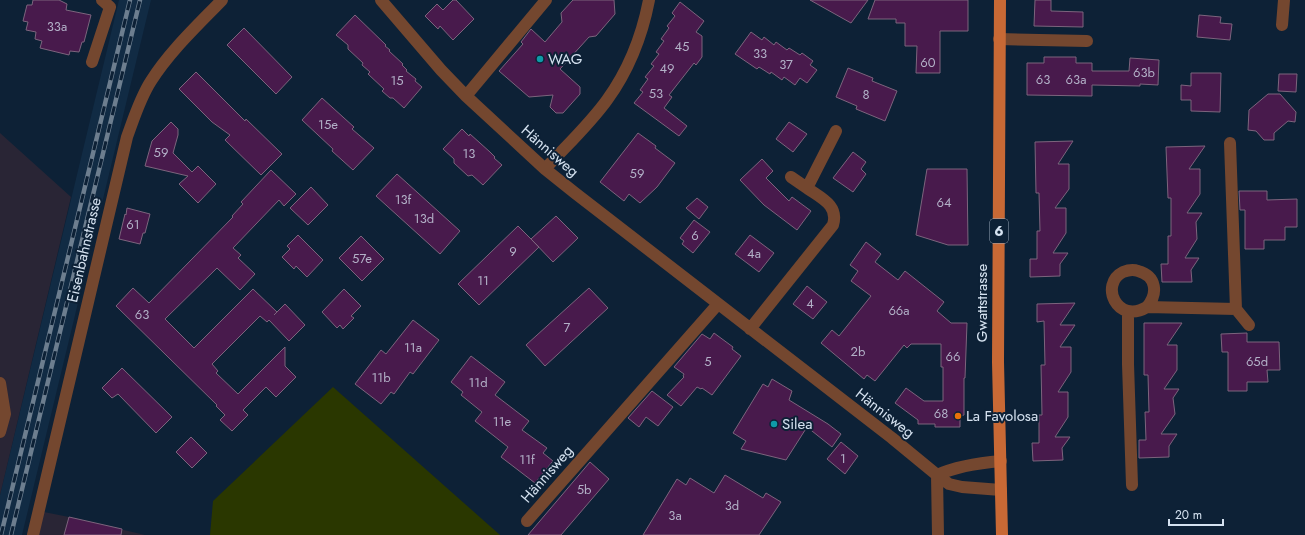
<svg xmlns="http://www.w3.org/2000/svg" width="1305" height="535" font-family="Jost,sans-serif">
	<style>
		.built { fill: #112b44 }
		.industrial { fill: #292535 }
		.green { fill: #2a3700 }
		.building { fill: #481a4c; stroke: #7c647d }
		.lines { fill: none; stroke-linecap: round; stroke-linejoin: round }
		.minor { stroke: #74472f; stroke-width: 12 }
		.major { stroke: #c86935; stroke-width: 12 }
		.rail-casing { stroke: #6d7e8f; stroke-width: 4.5 }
		.rail { stroke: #0d2136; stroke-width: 3; stroke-dasharray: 9; stroke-linecap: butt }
		.culture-dot { fill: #0f9aa8; stroke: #0d2136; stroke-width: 1.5 }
		.food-dot { fill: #e8710a; stroke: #0d2136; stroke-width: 1.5 }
		.labels { text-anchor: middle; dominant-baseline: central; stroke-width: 4; stroke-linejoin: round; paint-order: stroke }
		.number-label { font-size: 13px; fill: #b2b0c7 }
		.shield { fill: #0d2136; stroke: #99a8b8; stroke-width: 1 }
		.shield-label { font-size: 14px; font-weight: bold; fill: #d5e2f0 }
		.poi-label { font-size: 15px; fill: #d5e2f0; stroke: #0d2136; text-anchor: start }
		.street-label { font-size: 15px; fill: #d5e2f0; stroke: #0d2136 }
	</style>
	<rect width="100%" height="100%" fill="#0d2136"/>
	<path class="built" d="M119 0H151L22 535H0V495Z"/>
	<path class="industrial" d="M0 133 71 197 0 495Z
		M39 511 69 517 145 535H33Z"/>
	<path class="green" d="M333 387 500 535H210L213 501Z"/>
	<path class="building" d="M33 0H59L67 4 66 10 91 15 84 42H82L79 52 70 51 69 55 40 48 42 41 35 39 36 32 26 30 28 22 23 21 27 5H32Z
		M453 0H456L474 19 453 40 440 26 438 29 425 16 437 4 443 10Z
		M573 0H614L615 14 596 36 589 37 560 69 580 87V94L563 113H556L550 107 553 95 529 97 499 71 523 44 521 42 531 29 545 42 562 22 561 13Z
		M810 0H868L851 23Z
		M875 0H968V31H940V73H916L917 46H905V23H896V19H868Z
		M1035 0H1051V11L1083 12V27L1034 26Z
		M680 2 704 21 696 32 702 36V57L696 65 694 63 669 95 672 97 664 108 687 126 679 136 634 103 643 92 640 90 648 79 645 77 654 66 651 64 659 54 656 52 664 41 661 39 669 28 667 26 675 16 672 13Z
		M355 15 386 45 385 46 390 50 389 51 403 64 402 65 407 70 406 71 416 79 415 81 422 87 404 108 393 98H390L382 91 384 89 368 74 370 72 362 65 363 63 348 49V45L336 35Z
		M1199 15 1221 17 1220 23 1232 24 1230 40 1197 37Z
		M244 28 292 77 276 94 227 45Z
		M751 32 762 40 764 37 774 45 776 42 787 50 789 48 800 55 802 53 813 61 810 65 817 70 807 83 800 78 795 85 784 77 782 80 771 72 770 74 759 67 757 69 735 54Z
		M1044 57H1076V63H1092V71H1129L1130 58 1159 60 1158 85 1140 84V86L1092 85V96L1027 95V63H1044Z
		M848 68 873 78 872 81 897 91 885 121 856 109 857 106 836 97Z
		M196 72 245 121 246 119 282 154 261 175 225 140 230 135 212 122 179 89Z
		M1191 73H1221L1220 112 1191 111V100H1181V85L1191 86Z
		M1279 74H1297L1296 92 1278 91Z
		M1268 94H1280L1296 112 1295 122 1288 121 1274 133V140H1264L1256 131 1248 130 1249 110Z
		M322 98 354 127 352 129 374 148 353 170 332 151 333 149 302 120Z
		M171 122 178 129V135L173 153 192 172 198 166 216 184 198 203 179 184 188 176 145 166 152 141Z
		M789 122 807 134 793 152 776 139Z
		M462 129 469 136 470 134 490 152 495 157 494 158 502 165 483 185 472 175 468 176 454 163V159L443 149Z
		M638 133 656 146 655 148 675 163 657 187 640 203 629 194 624 201 600 182Z
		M1073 141 1058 164H1069V189L1055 208H1066V233L1053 253H1068L1060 264V276L1030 277V259H1037V231H1040L1039 193H1036L1035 142Z
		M1205 146 1189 169H1200V194L1187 213H1202L1196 222 1197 239 1185 258H1199L1191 270 1192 282H1162L1161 264H1168V236H1171V198H1168L1166 147Z
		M853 152 866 162 861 169 866 174 853 192 833 178Z
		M762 159 773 171 766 178 789 201 792 197 811 211 797 230 764 205 740 180Z
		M927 169H967L968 245H948L916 235Z
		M271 170 296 194 284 206 279 200 233 248 241 255 238 258 255 274 240 290 217 268 165 319 194 348 253 289 277 312 274 315 285 304 305 325 289 341 269 320 267 322 260 316 212 364 218 371 216 373 238 394 285 347V366L296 377 276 397 266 387 243 410 248 415 232 431 220 420 225 415 216 406 217 405 116 306 133 288 149 303 233 217 232 216 243 204 241 202Z
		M397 174 460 231 440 254 376 196Z
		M311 187 328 205 308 225 290 208Z
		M1239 191H1267V200L1297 199V227H1285V240H1264V249H1245V210H1240Z
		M697 198 708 207 699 219 686 208Z
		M127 208 150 214 145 233H143L140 244 119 239 125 214 126 215Z
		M556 216 578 238 553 262 531 239Z
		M694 220 710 232 693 253 682 244 684 241 680 238Z
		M518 226 539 247 479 305 458 284Z
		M298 235 323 260 307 277 296 266 294 269 282 257 290 249 287 246Z
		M750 235 774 253 759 272 735 254Z
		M361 236 384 259 362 281 339 258Z
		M866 242 881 254 875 262 898 280 905 271 944 302 937 311 951 323H967L965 378H964V415L960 416V427H935V424H918V420L895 403 906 388 924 401H943V367H941V344H911L907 348 904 345 875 381 867 375 864 379 821 343 832 330 839 336 871 296 851 281 858 271 850 265Z
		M807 286 827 302 813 319 793 304Z
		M589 288 608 308 545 366 526 345Z
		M344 289 361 306 351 316 354 318 343 329 340 325 337 328 322 312Z
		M1075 303 1060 325H1075L1060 347H1071V372L1058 392H1068V417L1055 437H1070L1062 448 1063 460 1033 461 1032 443H1039V415H1042L1041 365H1045L1044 321 1037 322V304Z
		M413 320 439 340 413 374 410 372 394 394 391 392 381 404 355 384 381 350 386 354Z
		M1144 323H1182L1167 345H1177V370L1164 389H1179L1173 398 1175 414 1161 434H1177L1169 446V457L1139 458V440H1146L1145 412H1149L1148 375H1144Z
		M714 333 733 347 732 349 741 356 712 395 702 388 701 389 697 387 681 406 667 395 684 377 683 376 684 374 674 367 702 334 710 339Z
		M1247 333V342H1279L1280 370H1267L1268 382H1247V391H1228V352H1222L1221 334Z
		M471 356 505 382 495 395 529 421 522 430 547 448 543 453 553 461 535 483 501 457 508 447 475 421 482 412 461 395 463 392 451 382Z
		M122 368 172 417 156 433 118 394 112 398 102 388Z
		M772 379 792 391 789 400 828 424 841 434 832 447 807 427 786 460 741 449 746 441 733 433 763 384 768 387Z
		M652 391 673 407 658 426 646 417 639 427 628 418Z
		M191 437 207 453 192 468 176 452Z
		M841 442 858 456 845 474 827 459Z
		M590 462 609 479 561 535H528Z
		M725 475 763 498 766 493 781 502 759 535H643L677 479 686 485 690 478 714 493Z
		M69 517 122 529 121 535H64Z"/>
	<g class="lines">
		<path class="minor" d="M381 0 441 70 466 96 545 169 575 193 892 438 937 475 949 484 962 487 1001 490
			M1282 25 1284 0
			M999 39 1087 41
			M92 62 110 7 102 0
			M466 96 546 0
			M545 169C566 146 589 125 607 100 628 71 642 36 649 0
			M791 177 807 188
			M1147 307C1158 294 1157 276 1138 271 1133 269 1128 270 1123 272 1099 284 1117 325 1147 307L1236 309 1230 143
			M1236 309 1249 325
			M1128 312V364L1132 485
			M750 329 833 225C839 205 821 198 807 188L836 131
			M0 383 5 414 0 432
			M937 475C957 466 978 463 1001 461
			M937 475 938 535
			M527 521 718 304
			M33 535 127 137C134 118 140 98 151 81 170 51 197 26 222 0"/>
		<path class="major" d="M1000 0 998 362 1002 535"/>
		<g class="rail-casing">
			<path id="rail" d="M1 535 130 0
				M11 535 140 0"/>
		</g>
		<use href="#rail" class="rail"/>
	</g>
	<g class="culture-dot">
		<circle cx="540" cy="59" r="4"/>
		<circle cx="774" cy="424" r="4"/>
	</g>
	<circle class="food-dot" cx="958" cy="416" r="4"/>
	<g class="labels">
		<g class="number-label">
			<text x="57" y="26">33a</text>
			<text x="682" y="46">45</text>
			<text x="760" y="53">33</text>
			<text x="928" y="62">60</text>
			<text x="786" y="64">37</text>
			<text x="667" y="68">49</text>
			<text x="1144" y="72">63b</text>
			<text x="1043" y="79">63</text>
			<text x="1076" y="79">63a</text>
			<text x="397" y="80">15</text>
			<text x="656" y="93">53</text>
			<text x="866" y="94">8</text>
			<text x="328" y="124">15e</text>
			<text x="161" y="152">59</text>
			<text x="469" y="153">13</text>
			<text x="637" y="173">59</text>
			<text x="403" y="199">13f</text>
			<text x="944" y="202">64</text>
			<text x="424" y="218">13d</text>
			<text x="133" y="224">61</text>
			<text x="695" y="235">6</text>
			<text x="513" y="251">9</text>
			<text x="754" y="253">4a</text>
			<text x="362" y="258">57e</text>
			<text x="483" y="280">11</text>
			<text x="810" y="303">4</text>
			<text x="899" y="310">66a</text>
			<text x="142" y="314">63</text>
			<text x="567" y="327">7</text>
			<text x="413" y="347">11a</text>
			<text x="858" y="351">2b</text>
			<text x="953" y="356">66</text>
			<text x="708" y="361">5</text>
			<text x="1257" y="361">65d</text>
			<text x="381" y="377">11b</text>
			<text x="478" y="382">11d</text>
			<text x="941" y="413">68</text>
			<text x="502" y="421">11e</text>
			<text x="843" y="458">1</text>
			<text x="527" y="459">11f</text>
			<text x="584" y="489">5b</text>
			<text x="732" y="505">3d</text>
			<text x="675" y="515">3a</text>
		</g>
		<rect class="shield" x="990" y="219" width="18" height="24" rx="3"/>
		<g class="shield-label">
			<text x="999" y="231">6</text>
		</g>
		<g class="poi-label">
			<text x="548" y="59">WAG</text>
			<text x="966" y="416">La Favolosa</text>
			<text x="782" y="424">Silea</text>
		</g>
		<g class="street-label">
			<text transform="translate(550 151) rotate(41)">Hännisweg</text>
			<text transform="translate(84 250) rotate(-77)">Eisenbahnstrasse</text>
			<text transform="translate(982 303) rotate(-90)">Gwattstrasse</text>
			<text transform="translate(885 413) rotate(38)">Hännisweg</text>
			<text transform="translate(547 474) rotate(-49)">Hännisweg</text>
		</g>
	</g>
	<path d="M1169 519v6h54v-6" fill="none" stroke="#d5e2f0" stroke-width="2"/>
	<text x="1175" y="519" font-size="12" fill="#d5e2f0" stroke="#0d2136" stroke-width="3" paint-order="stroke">20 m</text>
</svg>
